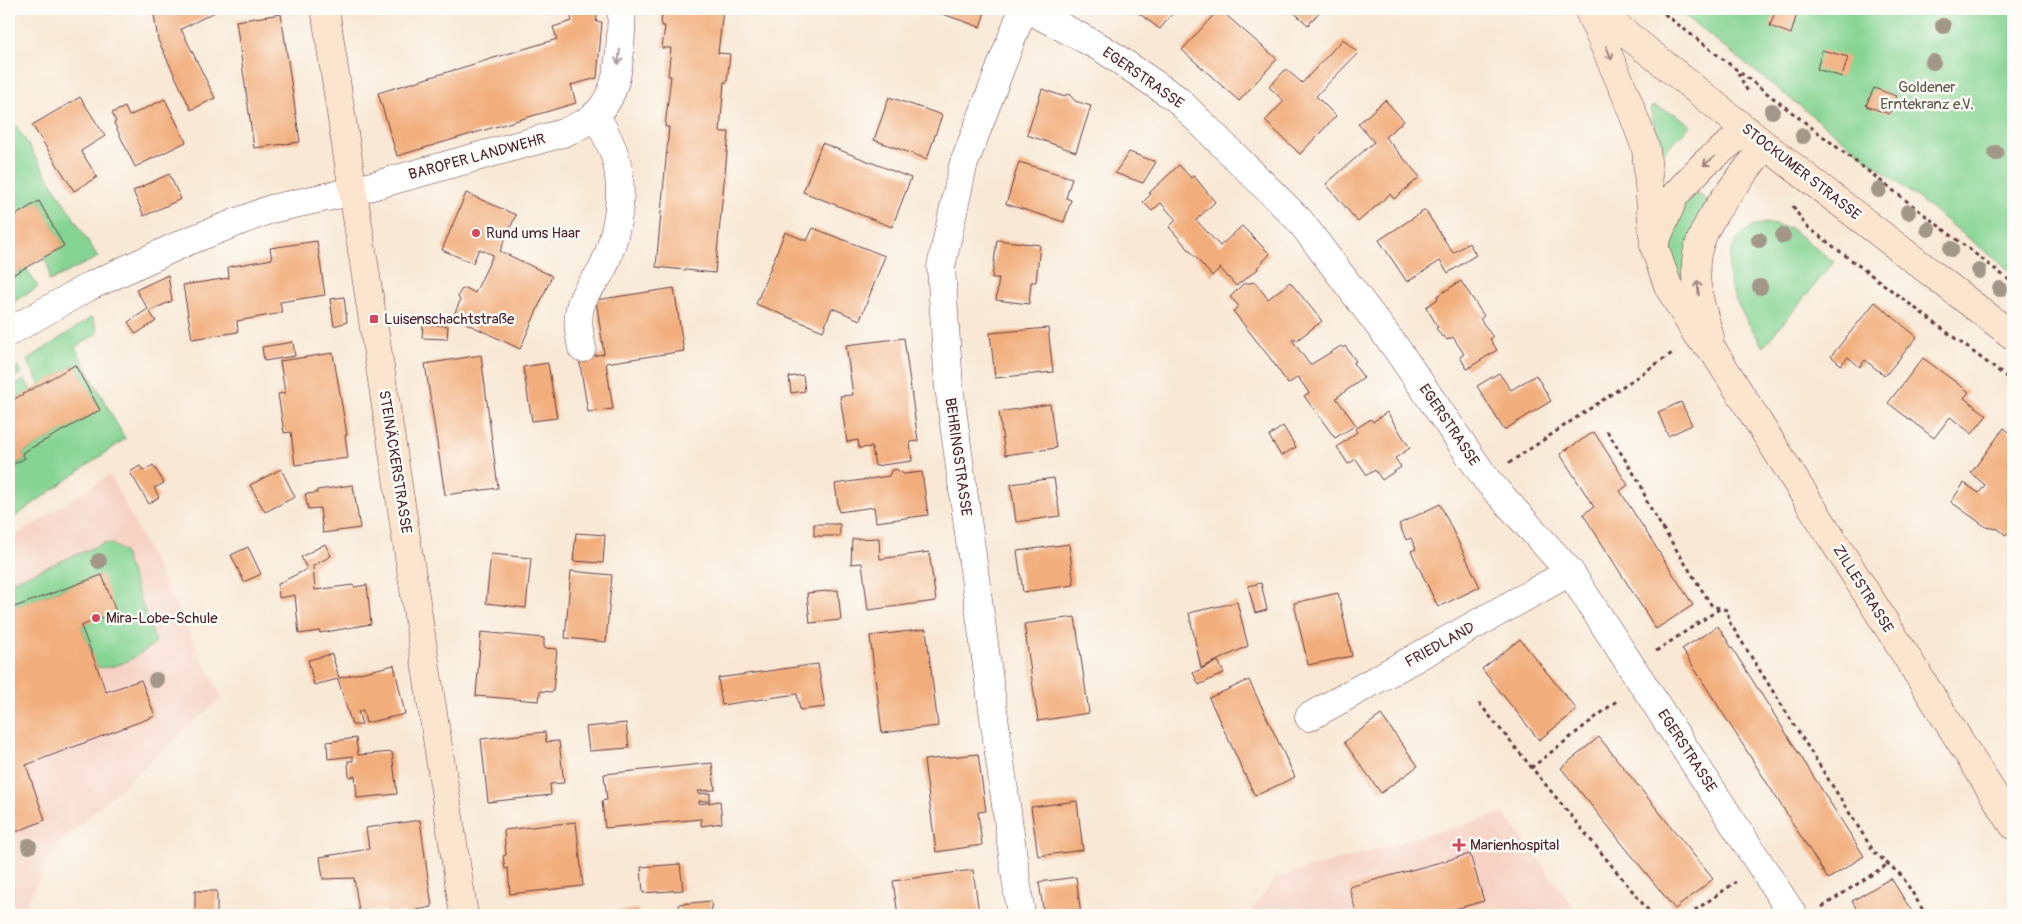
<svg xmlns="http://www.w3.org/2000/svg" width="2022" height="924" font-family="Pangolin,sans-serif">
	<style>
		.built { fill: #f6d2c4 }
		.green { fill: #86d493; stroke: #687a5f }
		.building { fill: #f2ad7c }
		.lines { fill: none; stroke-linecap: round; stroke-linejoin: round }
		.street-casing { stroke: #643d44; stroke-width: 29 }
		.secondary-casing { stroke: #643d44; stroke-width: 29 }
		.path { stroke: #643d44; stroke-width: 3; stroke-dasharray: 4 4; stroke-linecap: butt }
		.street { stroke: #fff; stroke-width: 28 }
		.secondary { stroke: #fce5cf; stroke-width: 28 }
		.tree { fill: #a29789 }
		.oneway { stroke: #a3827d }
		.oneway2 { stroke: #ae9aa0 }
		.poi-dot { fill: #d1495b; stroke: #fdfcf7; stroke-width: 2 }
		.labels { text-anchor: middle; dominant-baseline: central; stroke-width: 5; stroke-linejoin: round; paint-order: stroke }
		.street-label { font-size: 15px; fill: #4a1f2b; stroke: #fdfcf7 }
		.park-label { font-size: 15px; fill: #5c554a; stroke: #fdfcf7 }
		.poi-label { font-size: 15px; fill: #4a1f2b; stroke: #fdfcf7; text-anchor: start }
	</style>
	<rect width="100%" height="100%" fill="#fdfcf7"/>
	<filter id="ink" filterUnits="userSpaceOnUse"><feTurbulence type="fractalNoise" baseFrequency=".02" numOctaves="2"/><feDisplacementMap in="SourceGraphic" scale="10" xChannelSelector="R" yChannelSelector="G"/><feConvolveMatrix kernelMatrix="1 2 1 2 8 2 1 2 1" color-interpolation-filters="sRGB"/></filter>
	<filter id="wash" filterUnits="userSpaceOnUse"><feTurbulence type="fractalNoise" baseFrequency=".0096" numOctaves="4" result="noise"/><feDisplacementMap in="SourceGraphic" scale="20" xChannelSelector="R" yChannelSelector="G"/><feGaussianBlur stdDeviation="1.12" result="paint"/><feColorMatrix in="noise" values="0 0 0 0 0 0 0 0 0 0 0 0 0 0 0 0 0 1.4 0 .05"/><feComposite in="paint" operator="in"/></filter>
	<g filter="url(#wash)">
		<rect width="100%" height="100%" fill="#f8e8d5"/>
		<path class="built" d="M110 475 222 697 55 847 21 915H9V540Z
			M1504 813 1579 915H1248L1276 878Z"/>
		<path class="green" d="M1676 9H2013V273Z
			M1654 106 1675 114 1691 125 1661 155 1650 109Z
			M12 119 98 257 49 281V268L43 257 64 246 39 202 9 219V121Z
			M1697 193 1710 202 1685 285 1678 288C1676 278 1671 267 1671 257 1671 240 1681 199 1697 193Z
			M1765 223 1790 228 1834 262 1763 347C1746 317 1717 284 1733 248 1740 232 1748 227 1765 223Z
			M26 268 38 287 9 305V277Z
			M92 317 98 330 95 335 75 347 125 439 13 518 9 510V467L25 459 22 453 100 410 75 365 40 385 27 360Z
			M18 366 22 373 13 378 17 384 25 380 31 390 9 402V372Z
			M104 543 112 544 123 551 156 643C137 655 120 670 97 667L81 626 115 612 101 575 9 609V583Z"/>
		<g id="blocks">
			<path class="building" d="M153 9H221L181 29 215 98 191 110 158 40Z
				M568 9H599L596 22H602L597 78 571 85 576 103 397 156 378 93 557 39 553 27 572 21Z
				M662 9 723 10 718 53 730 54 727 82H724L720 132H729L715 273 656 267 669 127H665L671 76H668L671 48H662L665 26H661Z
				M928 9H986L980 27Z
				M1133 9H1176L1160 29Z
				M1219 9 1277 59 1239 101 1182 50Z
				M1290 9H1322L1308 25Z
				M1776 9H1785L1797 14 1791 34 1770 26Z
				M281 14 300 142 254 148 236 21Z
				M1343 39 1358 53 1316 96 1336 116 1300 154 1265 121 1284 101 1269 87 1286 69 1302 83Z
				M1822 50 1848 57 1842 77 1817 69Z
				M1874 88 1896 96 1889 114 1866 106Z
				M1042 89 1062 96 1069 94 1075 101 1091 106 1076 152 1027 135Z
				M80 97 105 136 81 151 97 177 74 191 32 125Z
				M889 97 942 115 927 159 874 140Z
				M165 99 186 142 135 167 114 123 116 122 112 113 125 107 129 116Z
				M1385 100 1404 121 1385 137 1420 177 1394 199 1390 194 1358 222 1326 184 1374 142 1358 124Z
				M822 143 911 178 892 227 803 192Z
				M1129 152 1156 162 1143 183 1115 173Z
				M1019 162 1072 178 1066 198 1071 200 1064 222 1006 204Z
				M1179 165 1191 178 1194 176 1215 202 1196 220 1220 246 1242 226 1270 254 1257 268 1258 269 1236 286 1220 268 1212 276 1169 227 1176 220 1161 203 1152 211 1143 202 1151 194 1149 193Z
				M169 174 181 199 144 216 133 191Z
				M466 193 516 215 500 251 552 276 520 349 453 317 460 301 458 296 461 290 466 288 475 293 493 255 479 249 473 263 442 250Z
				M39 201 64 246 9 277V219Z
				M1425 210 1453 253 1469 243 1476 255 1448 273 1440 261 1407 282 1379 240Z
				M813 228 885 256 860 320 832 308 823 331 756 304 785 232 807 241Z
				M997 240 1040 245 1036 282H1031L1029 304 996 300 999 278H992Z
				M317 241 325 295 280 302 282 313 237 321 238 332 192 339 183 285 229 278 228 267 272 259 270 248Z
				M168 275 172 301 149 311 156 321 136 334 128 322 148 309 136 290Z
				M1461 281 1484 316 1480 319 1493 337 1490 339 1497 350 1467 369 1460 357 1464 354 1453 337 1447 340 1444 336 1442 337 1436 328 1438 327 1426 307 1438 299 1437 296Z
				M1255 282 1268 299 1290 282 1322 321 1296 341 1295 338 1292 340 1310 365 1341 346 1343 348 1345 346 1356 361 1353 363 1364 378 1336 398 1356 425 1335 438 1304 396 1309 393 1298 377 1288 384 1270 358 1233 311 1239 306 1230 297 1243 284Z
				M674 288 684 351 606 363 613 409 588 412 579 358 604 354 596 300Z
				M344 297 347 322 334 326 330 299Z
				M1875 302 1917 337 1885 376 1865 360 1860 367 1848 357 1841 365 1831 356Z
				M423 324 448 326 447 339 422 338Z
				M1048 328 1053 372 995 378 990 333Z
				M904 338 918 441 910 442 912 461 875 466 872 447 859 448 858 440 847 442 840 396 853 395 846 345Z
				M293 342 295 356 264 361 262 347Z
				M333 353 347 435H345L348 458 295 465 291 432 284 433 278 394 285 393 280 361Z
				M481 355 498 488 445 495 425 364Z
				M1923 358 1969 392 1964 398 1987 415 1972 434 1950 417 1934 438 1888 403Z
				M548 363 557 418 532 421 523 367Z
				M75 365 100 410 22 453 25 458 9 467V402Z
				M1499 373 1511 390 1536 375 1551 401 1504 430 1477 386Z
				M803 375 805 391 791 393 789 377Z
				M1681 402 1692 425 1668 436 1658 412Z
				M1050 404 1056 448 1005 455 999 412Z
				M1387 412 1410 448 1395 458 1401 467 1382 480 1375 470 1367 475 1356 459 1348 464 1337 447 1357 432 1355 429 1371 419 1373 422Z
				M1283 426 1296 447 1281 456 1269 436Z
				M2004 428 2013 435V526L2006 535 1998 529 1986 527 1951 502 1964 483 1979 493 1985 485 1971 473Z
				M1594 432 1628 485 1620 491 1693 605 1656 629 1583 514 1594 507 1560 454Z
				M153 465 164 483 154 488 159 497 149 504 130 472 140 466 143 471Z
				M281 469 295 497 265 512 250 485Z
				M896 469 904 474 922 472 928 515 876 522 874 507 839 512 835 484 889 476 891 471Z
				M1054 478 1060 516 1016 522 1011 484Z
				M353 485 360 528 323 533 320 508 308 509 305 494 317 493V490Z
				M1440 504 1480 587 1438 607 1411 551 1416 549 1411 538 1406 540 1399 524Z
				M814 524H840V536H814Z
				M576 533 605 535 603 563 573 561Z
				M879 538 880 559 929 552 936 601 868 610 862 563 851 564 852 539Z
				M325 544 331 556 313 566 315 590 353 585 354 587 367 585 371 624 320 633V631L299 634 295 595 279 598 278 584 307 569 301 557Z
				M1069 544 1074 585 1023 592 1017 551Z
				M248 547 261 574 244 582 231 555Z
				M491 554 531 558 526 608 486 603Z
				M571 571 612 575 606 642 565 638Z
				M102 575 116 612 81 626 97 667 106 692 141 680 155 716 26 765 45 820 9 835V609Z
				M1261 583 1267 610 1255 613 1248 586Z
				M838 590 841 620 810 623 807 593Z
				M1338 593 1352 656 1308 665 1294 603Z
				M1237 602 1248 646 1201 668 1189 613Z
				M1075 617 1089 713 1038 721 1024 624Z
				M1718 626 1864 856 1828 879 1682 649Z
				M926 629 938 726 882 733 870 636Z
				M481 632 544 638V648L557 649 553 692 540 691 539 701 476 696Z
				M1520 639 1577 710 1539 740 1482 669Z
				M332 654 339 678 394 665 405 714 366 723 363 710 358 711 362 725H352L338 679 314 685 308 660Z
				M1218 661 1224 673 1199 685 1193 673Z
				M818 664 825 707 800 710 797 694 722 705 718 678Z
				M1249 680 1295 777 1255 796 1209 698Z
				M1381 715 1418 766 1381 793 1344 742Z
				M626 723 629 748 589 751 586 727Z
				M545 732 546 742 559 741 564 783 550 784 551 795 488 802 481 739Z
				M1599 737 1713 879 1675 909 1561 768Z
				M356 738 358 755 392 752 397 794 357 798 355 776 349 777 348 761H353V756L328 759 327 742Z
				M978 754 986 811 978 812 982 845 936 852 924 760Z
				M712 763 715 790 698 791V794L710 793V801H699V804L720 801 722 823 701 826V819L605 828 602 801 607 800 604 774Z
				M1077 801 1083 850 1038 856 1031 807Z
				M420 820 432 907 416 910 417 915H405L404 911 386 914V910L359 911 354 878 323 879 320 857 369 849 366 828Z
				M576 822 583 886 510 894 508 868 505 869 503 856 506 855 504 830Z
				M1470 854 1484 901 1433 915H1357L1349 887Z
				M680 864 683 890 643 893 641 867Z
				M973 870 979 913 962 915H898L893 881Z
				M1076 877 1081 915H1044L1039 882Z
				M1891 878 1914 915H1860L1852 901Z
				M195 891H217V914H195Z
				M711 901 712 915H680L679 904Z
				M638 909 639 915H612L611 912Z
				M1740 909 1744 915H1730Z
				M359 911V915H313V912Z"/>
		</g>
	</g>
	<g filter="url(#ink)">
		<use href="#blocks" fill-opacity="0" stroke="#643d44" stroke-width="1"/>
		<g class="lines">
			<g class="street-casing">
				<path id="street" d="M1028 9 1103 49 1177 99 1300 221 1396 348 1486 479 1570 572 1793 915
					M9 332 88 287 186 242 271 209 354 191 563 133C574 128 587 123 596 115 623 89 620 43 622 9
					M582 348C578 328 575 312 586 293 591 284 599 277 603 268 618 233 626 189 614 153 609 140 602 127 596 114
					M1309 717 1570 572
					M1021 915 949 387 941 267 963 166 1023 9"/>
			</g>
			<g class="secondary-casing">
				<path id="secondary" d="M325 9 464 915
					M1588 9 1625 93 1646 149 1654 246 1668 286 1697 335 1714 352 2013 825
					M1588 9 1619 28 1765 145 2013 336
					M1656 240 1675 195 1705 163 1747 130
					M1710 337C1703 313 1694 287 1696 262 1699 220 1742 179 1765 145"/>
			</g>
			<path class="path" d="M1658 9 2013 283
				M1738 73 1748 92
				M1793 206 1805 225 2013 382
				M1607 431 1641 485 1647 502 1655 516 1712 606 1727 610 1730 623 1874 852 1902 876 1926 915
				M1509 463 1674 352
				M1656 651 1721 608
				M1479 703 1652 915
				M1531 768 1619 699
				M1822 907 1888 864
				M1688 915 1736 882"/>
			<use href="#street" class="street"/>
			<use href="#secondary" class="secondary"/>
		</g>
		<g class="tree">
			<circle cx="1943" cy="26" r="8"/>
			<circle cx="1933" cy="62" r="8"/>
			<circle cx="1772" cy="111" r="8"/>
			<circle cx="1803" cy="136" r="8"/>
			<circle cx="1996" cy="153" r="8"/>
			<circle cx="1879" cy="190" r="8"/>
			<circle cx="1908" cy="212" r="8"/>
			<circle cx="1928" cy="229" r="8"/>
			<circle cx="1783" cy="236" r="8"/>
			<circle cx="1759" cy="240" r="8"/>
			<circle cx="1951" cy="249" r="8"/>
			<circle cx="1979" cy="271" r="8"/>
			<circle cx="1760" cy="287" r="8"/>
			<circle cx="2000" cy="289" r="8"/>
			<circle cx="99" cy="561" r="8"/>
			<circle cx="156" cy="680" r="8"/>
			<circle cx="29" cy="846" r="8"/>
		</g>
		<defs><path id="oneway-shaft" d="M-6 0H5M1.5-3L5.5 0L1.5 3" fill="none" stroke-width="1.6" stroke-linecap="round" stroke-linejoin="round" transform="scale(1.25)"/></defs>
		<g class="oneway">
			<use href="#oneway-shaft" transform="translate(1609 53) rotate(67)"/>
			<use href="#oneway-shaft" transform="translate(1709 161) rotate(141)"/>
			<use href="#oneway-shaft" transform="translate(1698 288) rotate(-96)"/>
		</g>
		<use class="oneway2" href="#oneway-shaft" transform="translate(619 57) rotate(97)"/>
	</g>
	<g class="poi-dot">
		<circle cx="476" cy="233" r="5"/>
		<rect x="369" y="314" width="10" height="10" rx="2.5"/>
		<circle cx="96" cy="618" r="5"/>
		<path d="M1456.5 837.5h5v5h5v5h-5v5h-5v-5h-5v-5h5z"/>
	</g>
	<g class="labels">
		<g class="street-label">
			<text transform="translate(1143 78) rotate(35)">EGERSTRASSE</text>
			<text transform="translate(477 157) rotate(-15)">BAROPER LANDWEHR</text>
			<text transform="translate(1801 172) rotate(38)">STOCKUMER STRASSE</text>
			<text transform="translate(1449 425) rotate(56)">EGERSTRASSE</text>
			<text transform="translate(958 457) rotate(82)">BEHRINGSTRASSE</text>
			<text transform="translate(395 462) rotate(81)">STEINÄCKERSTRASSE</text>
			<text transform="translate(1863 589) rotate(58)">ZILLESTRASSE</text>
			<text transform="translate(1440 645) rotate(-29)">FRIEDLAND</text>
			<text transform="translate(1687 751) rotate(57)">EGERSTRASSE</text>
		</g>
		<g class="park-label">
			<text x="1927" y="87">Goldener<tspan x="1927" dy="17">Erntekranz e.V.</tspan></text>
		</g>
		<g class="poi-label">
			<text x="486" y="233">Rund ums Haar</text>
			<text x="384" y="319">Luisenschachtstraße</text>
			<text x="106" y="618">Mira-Lobe-Schule</text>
			<text x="1470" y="845">Marienhospital</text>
		</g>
	</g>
	<rect width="2022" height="924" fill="none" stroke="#fdfcf7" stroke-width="30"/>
</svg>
